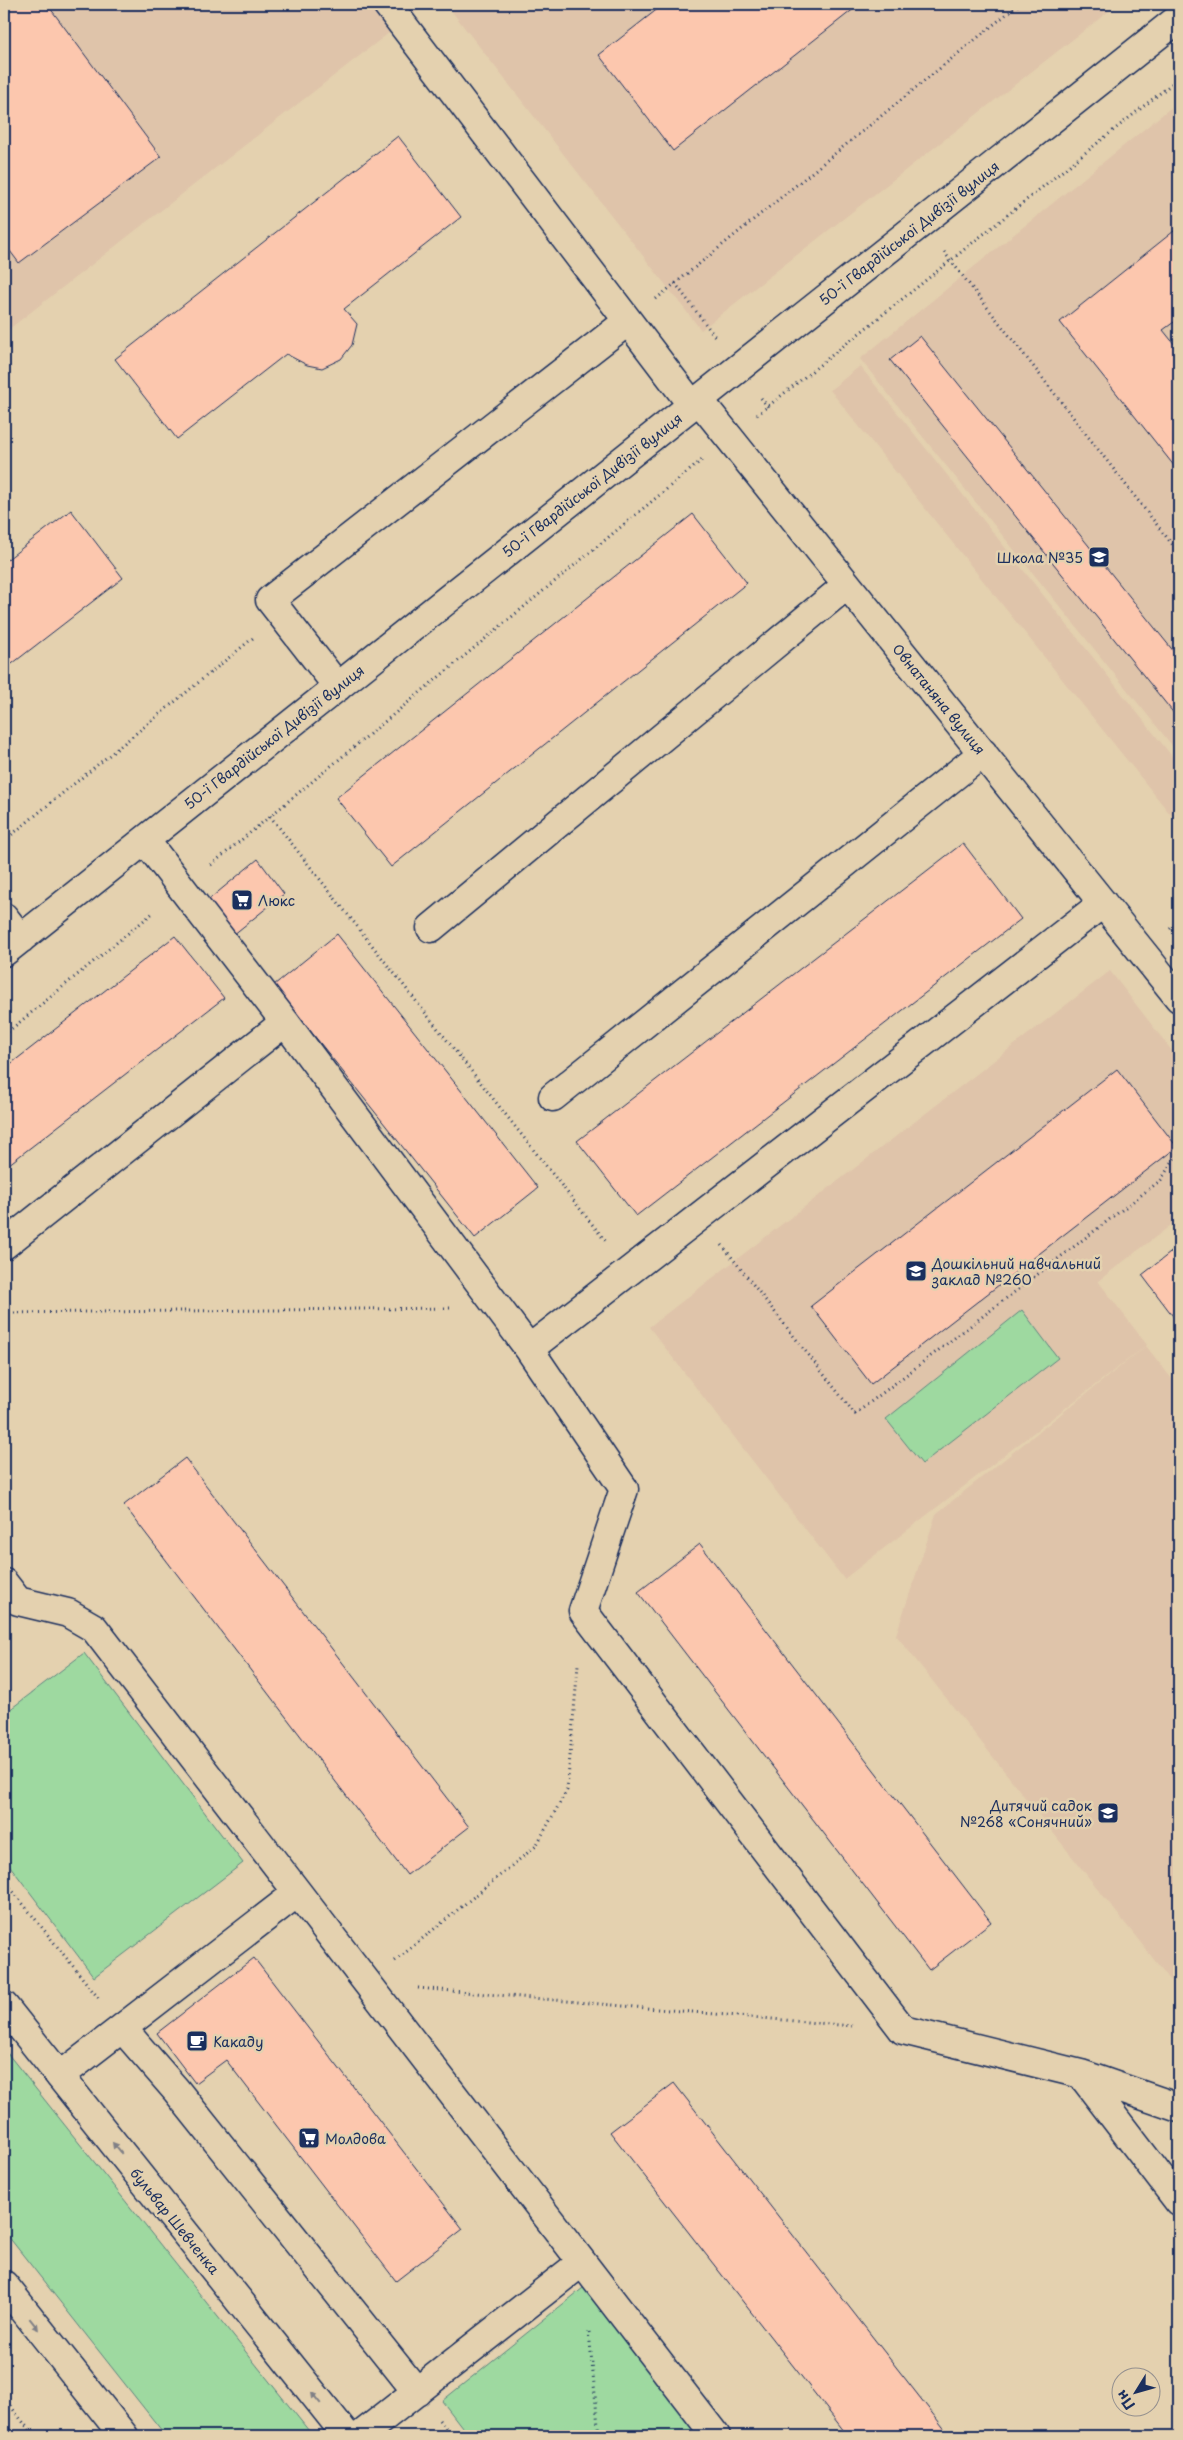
<svg xmlns="http://www.w3.org/2000/svg" width="1183" height="2440" font-family="'Playpen Sans',sans-serif">
	<style>
		.built { fill: #dfc4aa }
		.green { fill: #9ed9a0; stroke: #5c847f }
		.building { fill: #fcc7ae; stroke: #1b2f5e }
		.lines { fill: none; stroke-linecap: round; stroke-linejoin: round }
		.minor-casing { stroke: #1b2f5e; stroke-width: 31 }
		.major-casing { stroke: #1b2f5e; stroke-width: 31 }
		.path { stroke: #1b2f5e; stroke-width: 3; stroke-dasharray: 1 4; stroke-linecap: butt }
		.minor { stroke: #e4d1af; stroke-width: 28 }
		.major { stroke: #e4d1af; stroke-width: 28 }
		.oneway { fill: #808086 }
		.labels { text-anchor: middle; dominant-baseline: central; stroke-width: 5; stroke-linejoin: round; paint-order: stroke }
		.street-label { font-size: 14px; fill: #1b2f5e; stroke: #e4d1af }
		.poi-label { font-size: 14px; fill: #1b2f5e; stroke: #e4d1af; text-anchor: start }
	</style>
	<rect width="100%" height="100%" fill="#e4d1af"/>
	<filter id="ink" filterUnits="userSpaceOnUse"><feTurbulence type="fractalNoise" baseFrequency=".02" numOctaves="2"/><feDisplacementMap in="SourceGraphic" scale="10" xChannelSelector="R" yChannelSelector="G"/><feConvolveMatrix kernelMatrix="1 2 1 2 8 2 1 2 1" color-interpolation-filters="sRGB"/></filter>
	<g filter="url(#ink)">
		<path class="built" d="M4 4H426L4 333Z
			M446 4H1118L701 330Z
			M1179 101V754L860 359Z
			M860 366 1179 765V825L830 390Z
			M1110 971 1179 1060V1219L1098 1281 1147 1345 844 1579 649 1327Z
			M1146 1346 1179 1388V1991L896 1635 936 1514Z"/>
		<path class="green" d="M1022 1310 1058 1358 922 1464 886 1419Z
			M84 1653 243 1863 94 1977 4 1858V1714Z
			M4 2049 313 2436H166L4 2231Z
			M588 2284 710 2436H469L442 2401Z"/>
		<path class="building" d="M4 4H47L161 157 19 263 4 243Z
			M664 4H860L673 151 599 55Z
			M398 136 461 217 344 309 357 324 352 345 341 359 322 368 307 365 286 354 177 439 115 359Z
			M1179 227V329L1174 322 1163 330 1179 350V472L1060 322Z
			M920 336 1179 658V714L1176 716 890 360Z
			M71 510 123 578 4 670V562Z
			M693 514 747 583 391 867 336 798Z
			M963 843 1021 919 636 1216 577 1141Z
			M258 859 284 894 228 939 201 906Z
			M337 934 538 1188 475 1238 274 985Z
			M175 936 224 998 4 1168V1069Z
			M1117 1069 1177 1147 871 1384 811 1306Z
			M1179 1246V1324L1142 1275Z
			M185 1458 469 1827 407 1875 124 1505Z
			M700 1544 991 1922 929 1970 638 1592Z
			M254 1958 463 2229 396 2281 226 2060 195 2083 157 2033Z
			M674 2083 950 2436H848L794 2367 610 2132Z"/>
		<g class="lines">
			<g class="minor-casing">
				<path id="minor" d="M387 4 692 405
					M699 400 1179 998
					M338 687 270 600 628 321
					M145 840 285 1022 529 1349 624 1489 583 1611 903 2030 1081 2074 1179 2202
					M4 917 21 939
					M431 928 847 585
					M4 952 1179 18
					M553 1097 983 753
					M4 1245 285 1022
					M529 1349 1103 903
					M4 1583 18 1601 68 1613 94 1628 582 2262 360 2436
					M123 2029 176 2090 417 2392
					M1081 2074 1179 2108
					M60 2076 297 1893
					M582 2262 716 2436"/>
			</g>
			<g class="major-casing">
				<path id="major" d="M4 2006 347 2436
					M4 2285 124 2436"/>
			</g>
			<path class="path" d="M944 252 1179 553
				M675 283 716 338
				M656 299 1019 4
				M761 398 768 407
				M757 415 1179 78
				M270 816 607 1243
				M4 841 253 638
				M211 865 702 460
				M1170 929 1179 921
				M4 1035 154 912
				M722 1245 855 1414 1161 1180 1179 1151
				M4 1313 452 1308
				M4 1880 100 2000
				M395 1961 536 1846 567 1790 578 1665
				M418 1988 852 2026
				M589 2332 599 2436
				M4 2398 34 2436
				M439 2420 451 2436"/>
			<use href="#minor" class="minor"/>
			<use href="#major" class="major"/>
		</g>
		<defs><path id="oneway-solid" d="M-6-.8H1V-3.2L6.5 0L1 3.2V.8H-6Z" transform="scale(1.25)"/></defs>
		<g class="oneway">
			<use href="#oneway-solid" transform="translate(117 2148) rotate(-129)"/>
			<use href="#oneway-solid" transform="translate(34 2324) rotate(52)"/>
			<use href="#oneway-solid" transform="translate(316 2398) rotate(-129)"/>
		</g>
	</g>
	<defs>
		<g id="school-square" transform="scale(1.125)"><rect x="-9" y="-9" width="18" height="18" rx="4" fill="#1b2f5e" stroke="#e4d1af"/><path d="M0-5L7-2L0 1L-7-2ZM-4 1L0 2.5L4 1V4Q0 6-4 4Z" fill="#fff"/></g>
		<g id="supermarket-square" transform="scale(1.125)"><rect x="-9" y="-9" width="18" height="18" rx="4" fill="#1b2f5e" stroke="#e4d1af"/><path d="M-6-5.5h2.5l.6 2H6L4.5 2H-2.5L-4.4-4H-6ZM-1.5 3.2a1.3 1.3 0 1 0 .1 0ZM3 3.2a1.3 1.3 0 1 0 .1 0Z" fill="#fff"/></g>
		<g id="cafe-square" transform="scale(1.125)"><rect x="-9" y="-9" width="18" height="18" rx="4" fill="#1b2f5e" stroke="#e4d1af"/><path d="M-5.5-4.5H6V0H3Q3 3.5 0 3.5H-2.5Q-5.5 3.5-5.5 0ZM3-3.2v2h1.7v-2ZM-6 4.5H4V6H-6Z" fill="#fff"/></g>
	</defs>
	<g fill-rule="evenodd">
		<use href="#school-square" x="1099" y="557"/>
		<use href="#supermarket-square" x="242" y="900"/>
		<use href="#school-square" x="916" y="1271"/>
		<use href="#school-square" x="1108" y="1813"/>
		<use href="#cafe-square" x="197" y="2041"/>
		<use href="#supermarket-square" x="309" y="2138"/>
	</g>
	<g class="labels">
		<g class="street-label">
			<text transform="translate(909 233) rotate(-38)">50-ї Гвардійської Дивізії вулиця</text>
			<text transform="translate(592 485) rotate(-38)">50-ї Гвардійської Дивізії вулиця</text>
			<text transform="translate(939 699) rotate(51)">Овнатаняна вулиця</text>
			<text transform="translate(274 737) rotate(-38)">50-ї Гвардійської Дивізії вулиця</text>
			<text transform="translate(175 2221) rotate(51)">бульвар Шевченка</text>
		</g>
		<g class="poi-label">
			<text x="1083" y="557" text-anchor="end">Школа №35</text>
			<text x="258" y="900">Люкс</text>
			<text x="932" y="1263">Дошкільний навчальний<tspan x="932" dy="16">заклад №260</tspan></text>
			<text x="1092" y="1805" text-anchor="end">Дитячий садок<tspan x="1092" dy="16">№268 «Сонячний»</tspan></text>
			<text x="213" y="2041">Какаду</text>
			<text x="325" y="2138">Молдова</text>
		</g>
	</g>
	<rect width="1183" height="2440" fill="none" stroke="#e4d1af" stroke-width="20"/>
	<rect x="10" y="10" width="1163" height="2420" fill="none" stroke="#1b2f5e" stroke-width="2" filter="url(#ink)"/>
	<g transform="translate(1136 2392) rotate(233)"><circle r="24" fill="#e4d1af" stroke="#94908f"/>
	<path d="M0-4L9 19L0 12L-9 19Z" fill="#1b2f5e"/>
	<text y="-8" font-size="14" font-weight="bold" text-anchor="middle" fill="#1b2f5e">Пн</text>
	</g>
</svg>
